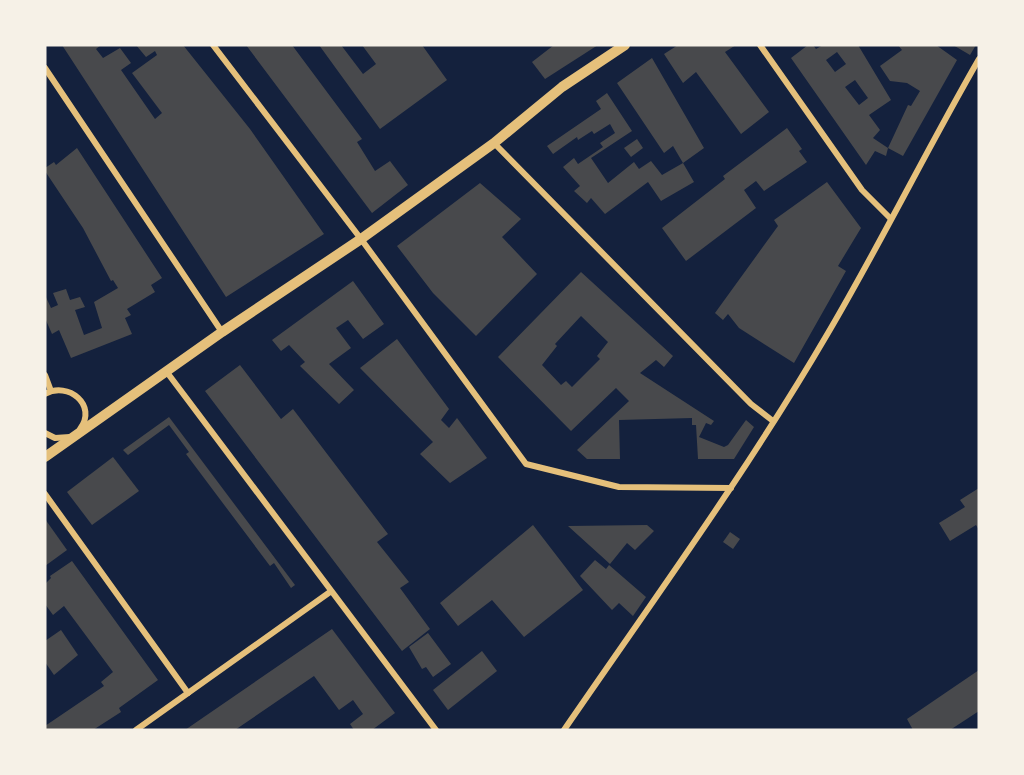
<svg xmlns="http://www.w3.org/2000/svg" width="1024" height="775" font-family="'Roboto Condensed',sans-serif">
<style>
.building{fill:#48494c;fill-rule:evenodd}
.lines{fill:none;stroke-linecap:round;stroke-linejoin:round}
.minor{stroke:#e5c07b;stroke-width:6}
.tertiary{stroke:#e5c07b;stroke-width:10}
</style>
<rect width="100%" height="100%" fill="#14213d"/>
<!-- building -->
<g class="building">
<path d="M62 45H101L96 49 103 58 120 48 131 63 121 70 155 119 162 113 132 73 157 55 155 51 146 57 136 45H183L250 129 324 234 226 297Z"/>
<path d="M246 45H292L362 139 357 142 375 171 390 161 408 185 372 213Z"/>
<path d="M319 45H341L363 74 376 64 362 45H422L447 80 380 129Z"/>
<path d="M554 45H598L545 79 532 62Z"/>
<path d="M678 45H736L725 52 769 112 741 134 696 72 683 83 664 54Z"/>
<path d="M808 45H813L816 49 823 45H858L891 100 869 115 880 130 873 138 888 148 886 156 875 151 866 165 791 58ZM837 52 846 64 835 72 826 60ZM855 80 868 98 859 105 845 87Z"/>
<path d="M898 45H936L957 60 903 156 888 148 908 105 911 106 920 91 907 83 890 81 880 66 902 50Z"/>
<path d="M953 45H976L970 55Z"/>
<path d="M652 58 704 148 683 163 694 182 661 201 648 182 605 214 591 198 587 203 574 191 580 186 563 167 574 158 578 164 603 147 600 143 615 133 610 124 594 134 592 131 578 140 577 137 553 154 547 146 601 109 596 101 607 93 632 131 591 158 608 183 634 162 639 169 651 161 662 175 683 163 673 146 664 153 617 83Z"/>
<path d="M787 128 802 149 799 151 807 162 764 191 756 181 744 190 756 208 686 261 662 228 725 179 723 176Z"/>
<path d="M637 139 643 148 631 157 624 148Z"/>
<path d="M77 148 162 278 151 285 155 292 127 309 131 315 125 318 132 334 71 358 59 330 52 334 45 318V295L51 308 58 305 53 293 66 289 70 300 80 297 85 307 75 310 84 335 102 328 94 302 118 288 113 280 111 281 83 228 45 171V168L54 162 56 165Z"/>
<path d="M827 182 861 228 838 266 846 271 794 363 739 328 728 314 723 320 715 313 778 226 774 220Z"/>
<path d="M480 183 521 219 502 237 537 274 476 336 433 293 397 246Z"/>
<path d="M581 272 673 356 664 367 656 360 640 373 714 421 711 425 706 423 699 437 724 447 728 445 746 420 754 427 734 459H698L696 425H692V418L619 420 620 459H587L577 450 629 401 616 388 571 431 498 357ZM581 316 608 342 597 356 600 359 572 387 566 381 561 385 542 365 557 346 555 344Z"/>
<path d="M353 281 384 324 363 339 348 320 336 328 351 348 329 364 354 390 339 404 300 366 305 362 289 345 281 351 272 340Z"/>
<path d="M397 339 449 409 441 420 449 428 457 418 487 458 450 483 420 454 433 442 360 368Z"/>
<path d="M240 365 281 419 293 409 388 534 377 542 409 582 400 588 430 629 402 651 205 391Z"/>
<path d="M169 417 295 585 291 588 274 563 270 566 186 454 189 452 169 425 128 455 123 450Z"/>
<path d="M113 457 139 491 92 525 67 492Z"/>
<path d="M979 488V530L976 525 950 541 939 523 965 507 960 500Z"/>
<path d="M45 519 67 550 45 566Z"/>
<path d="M533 525 583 590 524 637 492 600 458 626 440 603Z"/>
<path d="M647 525 654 531 635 550 627 543 610 564 568 526Z"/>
<path d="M730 532 740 539 733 549 723 542Z"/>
<path d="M595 560 606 569 609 565 646 597 633 616 619 603 612 610 580 576Z"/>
<path d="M72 561 158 680 119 708 121 712 93 730H45V726L104 686 101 682 113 672 64 606 53 615 45 604V584L51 578 50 576Z"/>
<path d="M332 629 395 713 372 730H354L350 724 363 714 353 700 339 710 314 676 235 730H185Z"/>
<path d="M61 630 78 655 54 675 45 662V641Z"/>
<path d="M428 633 451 664 433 677 426 667 422 669 409 647Z"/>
<path d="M482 651 497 671 448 710 433 690Z"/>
<path d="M979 670V711L950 730H913L907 719Z"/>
</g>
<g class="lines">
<!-- minor -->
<g class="minor">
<path d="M213 45 361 239 526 464 619 487 731 488"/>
<path d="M760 45 862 190 890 218"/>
<path d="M45 68 222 332"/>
<path d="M494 143 751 404 773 421"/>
<path d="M166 371 436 730"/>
<path d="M45 375 51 391"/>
<path d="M45 394C68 381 98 405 80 429"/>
<path d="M45 433 55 438 70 437"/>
<path d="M45 494 188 693"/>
<path d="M136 730 330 592"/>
<path d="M564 730C654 599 748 470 828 333 881 243 927 149 979 59"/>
</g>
<!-- tertiary -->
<path class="tertiary" d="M45 457 222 332 361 239 494 143 562 87 625 45"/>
</g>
<!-- border -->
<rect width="1024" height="775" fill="none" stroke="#f6f1e7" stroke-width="93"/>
</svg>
